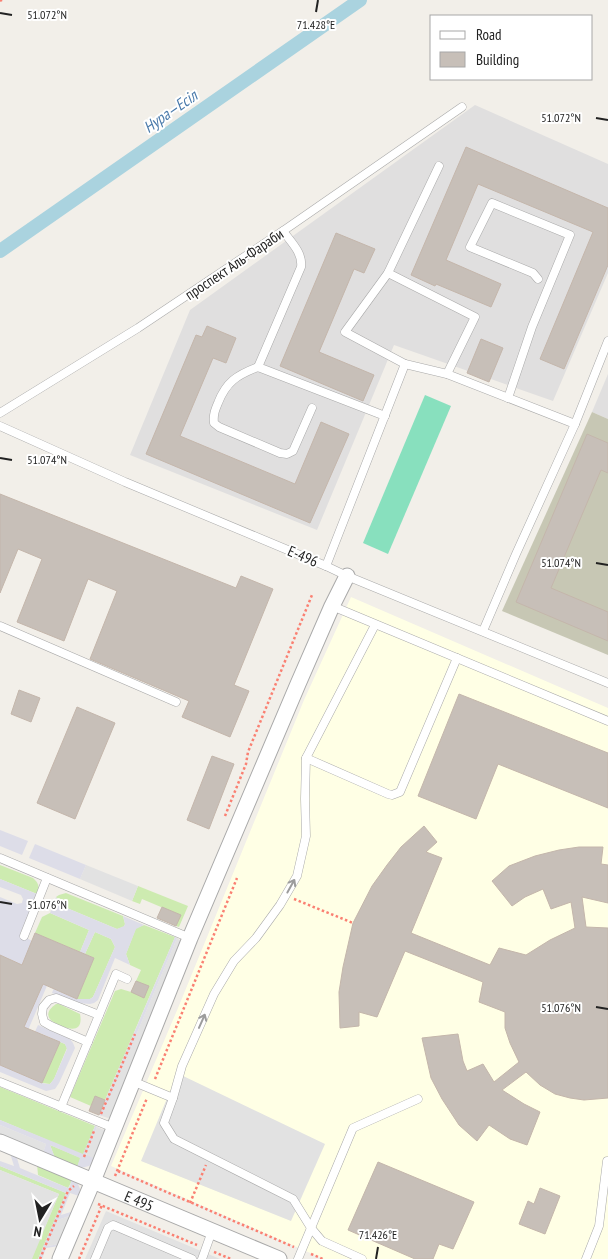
<svg xmlns="http://www.w3.org/2000/svg" width="608" height="1259" font-family="'PT Sans Narrow',sans-serif">
<style>
.residential{fill:#e0dfdf}
.education{fill:#ffffe5}
.construction{fill:#c7c7b4}
.grass{fill:#cdebb0}
.pitch{fill:#88e0be}
.parking{fill:#e2e2e2}
.plaza{fill:#dddde8}
.lines{fill:none;stroke-linecap:round;stroke-linejoin:round}
.canal{stroke:#aad3df;stroke-width:14}
.building{fill:#c7bfb8;stroke:#c4b6ab}
.service-casing{stroke:#a9a9a9;stroke-width:9}
.minor-casing{stroke:#a9a9a9;stroke-width:17}
.path{stroke:#fa8072;stroke-width:2.5;stroke-dasharray:2.5 2.5;stroke-linecap:butt}
.service{stroke:#fff;stroke-width:8}
.minor{stroke:#fff;stroke-width:15}
.oneway{stroke:#9c9c9c}
.ticks{fill:none;stroke:#222;stroke-width:2}
.labels{text-anchor:middle;dominant-baseline:central;stroke-width:4;stroke-linejoin:round;paint-order:stroke}
.street-label{font-size:15px;fill:#222;stroke:#fff}
.water-label{font-size:16px;font-style:italic;fill:#4a7aab;stroke:#fff}
.ticks-label{font-size:12px;text-anchor:middle;fill:#222;stroke:#fff;stroke-width:4;stroke-linejoin:round;paint-order:stroke}
</style>
<rect width="100%" height="100%" fill="#f2efe9"/>
<!-- residential -->
<g class="residential">
<path d="M475 105 608 164V273L553 401 394 345 317 530 130 455 190 310Z"/>
<path d="M608 374V419L592 412Z"/>
</g>
<!-- education -->
<path class="education" d="M351 597 608 708V1259H324L111 1166 178 1008 304 700Z"/>
<!-- construction -->
<path class="construction" d="M592 412 608 419V655L502 611Z"/>
<!-- grass -->
<g class="grass">
<path d="M0 865 33 878C39 883 40 888 37 894L0 879Z"/>
<path d="M138 886 188 906 179 927 176 926 180 915 142 899 140 904 132 901Z"/>
<path d="M66 893 123 916 125 924 124 927 117 929 62 906 56 897 59 895Z"/>
<path d="M50 913 89 930 80 952 35 933 42 917Z"/>
<path d="M144 925 175 937 105 1100 95 1097 91 1106 70 1097 115 991 121 989 131 992 141 970 130 965 126 954 136 928Z"/>
<path d="M95 932 111 939 115 947 93 997 90 999H77L94 958 85 954Z"/>
<path d="M56 1004H59L80 1014C83 1030 74 1031 61 1026 49 1021 42 1014 56 1004Z"/>
<path d="M60 1042 65 1044 67 1048 54 1079 50 1084 42 1083Z"/>
<path d="M0 1087 95 1126 83 1155 0 1120Z"/>
<path d="M50 1145 81 1158 77 1167 55 1158Z"/>
<path d="M37 1164 73 1179 68 1188 38 1175Z"/>
<path d="M0 1166 66 1193 38 1259H32V1257L59 1194 0 1170Z"/>
</g>
<!-- pitch -->
<path class="pitch" d="M425 395 451 406 388 554 363 543Z"/>
<!-- parking -->
<g class="parking">
<path d="M86 865 138 886 132 901 80 879Z"/>
<path d="M177 938 182 942 111 1117 108 1118 102 1116Z"/>
<path d="M179 1074 325 1144 291 1221 141 1161 168 1096Z"/>
<path d="M0 1125 46 1144 43 1153 0 1136Z"/>
<path d="M97 1127 107 1131 96 1159 86 1156Z"/>
<path d="M0 1170 59 1194 32 1259H0Z"/>
<path d="M106 1211 220 1259H85Z"/>
<path d="M72 1215 60 1244 47 1246 58 1220Z"/>
</g>
<!-- plaza -->
<g class="plaza">
<path d="M0 830 28 841 22 855 0 846Z"/>
<path d="M35 844 86 865 80 879 29 858Z"/>
<path d="M0 879 37 894 20 934 32 941 22 965 0 955V897L17 904 22 903 23 899 21 895 0 887Z"/>
<path d="M56 897 62 906 117 929 124 926 125 924 123 916 144 925 136 929 126 954 130 965 115 958 98 1000 94 1003 90 1004 77 1003 52 993 56 983 49 981 23 1042 29 1045 38 1025 70 1039 73 1043 75 1048 59 1083 55 1089 46 1091 0 1072V1065L42 1083 47 1084H50L54 1079 67 1049 65 1044 40 1033 32 1052 16 1045 47 975 61 981 57 990 77 999H90L93 997 115 947 111 939 95 932 85 954 80 952 89 930 50 913Z"/>
<path d="M175 937 177 938 102 1116 99 1115Z"/>
<path d="M0 1120 83 1154 95 1126H96L97 1127 86 1155 96 1159 93 1163 89 1166 81 1168 77 1167 80 1158 50 1145 55 1158 43 1153 46 1144 0 1125Z"/>
<path d="M10 1153 16 1155 20 1168 68 1188 70 1186 71 1181 73 1179 78 1184 80 1189 79 1196 70 1193 61 1215 74 1211 72 1215 58 1220 47 1246 60 1244 59 1246 46 1248 42 1259H38L66 1193 0 1166V1161L14 1166Z"/>
</g>
<g class="lines">
<!-- canal -->
<path class="canal" d="M0 251 360 0"/>
</g>
<!-- building -->
<g class="building">
<path d="M466 147 608 208V265L564 369 540 359 593 232 478 184 446 260 501 284 491 307 436 284 435 286 411 275Z"/>
<path d="M336 233 375 249 364 273 354 269 319 352 374 375 363 401 280 366Z"/>
<path d="M207 326 236 338 226 363 213 358 180 436 295 484 321 422 349 434 310 523 146 454 196 335 202 337Z"/>
<path d="M481 339 503 348 489 382 467 373Z"/>
<path d="M587 434 608 443V473L601 470 551 588 608 612V641L516 602Z"/>
<path d="M0 494 236 588 241 576 273 589 234 685 249 691 230 737 182 717 189 701 90 659 117 591 88 579 64 641 17 622 42 559 18 549 0 593Z"/>
<path d="M19 690 40 698 31 722 11 714Z"/>
<path d="M459 694 608 753V808L498 764 476 819 418 796Z"/>
<path d="M77 707 115 723 75 819 37 803Z"/>
<path d="M212 756 234 764 209 829 187 820Z"/>
<path d="M424 826 437 842 426 852 442 858 411 933 490 965 499 948 526 955 550 940 575 928 571 902 551 909 543 889 525 897 512 906 492 881 509 866 535 856 559 850 579 847H603L601 864 608 865V903L582 897 586 927 608 928V1098L584 1100 570 1098 555 1094 540 1085 526 1072 502 1090 524 1104 540 1112 527 1145 510 1139 489 1125 477 1141 459 1125 442 1099 431 1078 422 1038 458 1034 463 1061 467 1071 483 1064 494 1082 519 1062 510 1043 505 1028V1012L479 1002 483 982 405 951 377 1017 359 1012V1026L340 1028 339 992 343 967 353 923 372 886 387 865 401 847Z"/>
<path d="M162 907 181 915 176 926 157 918Z"/>
<path d="M35 933 94 958 77 999 43 984 24 1027 60 1042 42 1083 0 1065V955L22 965Z"/>
<path d="M136 981 149 986 144 998 131 992Z"/>
<path d="M95 1096 105 1100 99 1115 89 1111Z"/>
<path d="M378 1162 474 1202 453 1249 439 1244 433 1259H415L348 1230Z"/>
<path d="M540 1188 560 1196 545 1234 519 1224 528 1201 534 1204Z"/>
</g>
<g class="lines">
<defs>
<g id="service">
<path d="M388 273 475 317 447 374"/>
<path d="M405 364 447 374 575 424"/>
<path d="M258 367 301 267C303 253 291 242 283 231"/>
<path d="M508 398 532 327 570 235 492 203 470 247 533 273 538 279"/>
<path d="M312 408 293 451 287 454 280 453 219 427 214 423C213 415 215 410 218 403 226 382 237 375 258 367L385 416"/>
<path d="M0 413 138 328 283 231 462 107"/>
<path d="M0 426 125 482 326 566 347 576 608 683"/>
<path d="M326 566 405 364 345 332 388 273 439 166"/>
<path d="M332 606 608 721"/>
<path d="M0 626 176 702"/>
<path d="M483 631 516 554 575 424 608 341"/>
<path d="M306 758 388 794 392 795 400 792 457 658"/>
<path d="M0 858 190 938"/>
<path d="M24 936 47 878"/>
<path d="M88 1042 51 1026 44 1022 42 1014 43 1007 49 1000 56 998 99 1015"/>
<path d="M132 1081 173 1098"/>
<path d="M0 1082 114 1128"/>
<path d="M61 1107 116 974 127 979"/>
<path d="M95 1259 108 1228 113 1225 192 1259"/>
<path d="M202 1259 212 1231"/>
<path d="M298 1259 353 1128 418 1099"/>
<path d="M362 1259 322 1241 311 1228 293 1199 174 1139 164 1123 173 1098 182 1066 214 994 234 961 256 938 280 905 297 876 306 836 305 799 306 758 375 625"/>
<path d="M586 1259 599 1226 607 1161H608"/>
</g>
<g id="minor">
<path id="s1" d="M0 1142 279 1259"/>
<path d="M60 1259 93 1181 190 938 298 684 332 606 347 576"/>
</g>
</defs>
<!-- service casing -->
<use href="#service" class="service-casing"/>
<!-- minor casing -->
<use href="#minor" class="minor-casing"/>
<!-- path -->
<g class="path">
<path d="M0 1 2 0"/>
<path d="M225 816 246 764 248 752 312 595"/>
<path d="M294 899 353 923"/>
<path d="M155 1079 237 878"/>
<path d="M101 1114 135 1034"/>
<path d="M84 1157 94 1131"/>
<path d="M118 1171 294 1247"/>
<path d="M115 1176 147 1098"/>
<path d="M190 1203 206 1165"/>
<path d="M98 1204 197 1245"/>
<path d="M214 1252 231 1259"/>
<path d="M311 1254 323 1259"/>
<path d="M40 1259 68 1191 74 1186"/>
<path d="M79 1259 102 1205"/>
</g>
<!-- service -->
<use href="#service" class="service"/>
<!-- minor -->
<use href="#minor" class="minor"/>
</g>
<!-- one-way arrows -->
<defs><path id="oneway-shaft" d="M-6 0H5M1.5-3L5.5 0L1.5 3" fill="none" stroke-width="1.6" stroke-linecap="round" stroke-linejoin="round" transform="scale(1.25)"/></defs>
<g class="oneway">
<use href="#oneway-shaft" transform="translate(291 886) rotate(-61)"/>
<use href="#oneway-shaft" transform="translate(202 1021) rotate(-66)"/>
</g>
<!-- ticks -->
<path class="ticks" d="M316 12 318 0M0 13 12 15M596 118 608 120M0 458 12 460M596 563 608 565M0 902 12 904M596 1007 608 1009M376 1259 378 1247"/>
<g class="labels">
<!-- street labels -->
<g class="street-label">
<text transform="translate(234 264) rotate(-34)">проспект Аль-Фараби</text>
<text transform="translate(303 556) rotate(23)">E-496</text>
<text stroke="none"><textPath href="#s1" startOffset="151">E 495</textPath></text>
</g>
<!-- water labels -->
<g class="water-label">
<text transform="translate(170 111) rotate(-35)">Нура—Есіл</text>
</g>
</g>
<g class="ticks-label">
<text x="47" y="19">51.072°N</text>
<text x="316" y="29">71.428°E</text>
<text x="561" y="122">51.072°N</text>
<text x="47" y="464">51.074°N</text>
<text x="561" y="567">51.074°N</text>
<text x="47" y="909">51.076°N</text>
<text x="561" y="1012">51.076°N</text>
<text x="378" y="1239">71.426°E</text>
</g>
<!-- legend -->
<rect x="430" y="15" width="162" height="65" fill="#ffffff" stroke="#a7a7a7"/>
<rect x="440" y="31" width="25" height="8" fill="#ffffff" stroke="#a7a7a7"/>
<text x="476" y="40" font-size="15" fill="#222222">Road</text>
<rect x="440" y="52" width="25" height="15" fill="#c7bfb8" stroke="#a7a7a7"/>
<text x="476" y="65" font-size="15" fill="#222222">Building</text>
<!-- north arrow -->
<g transform="translate(40 1219) rotate(190)" stroke="#ffffff" stroke-width="4" paint-order="stroke">
<path d="M0-4L9 19L0 12L-9 19Z" fill="#222222"/>
<text y="-8" font-size="14" font-weight="bold" text-anchor="middle" fill="#222222">N</text>
</g>
</svg>
